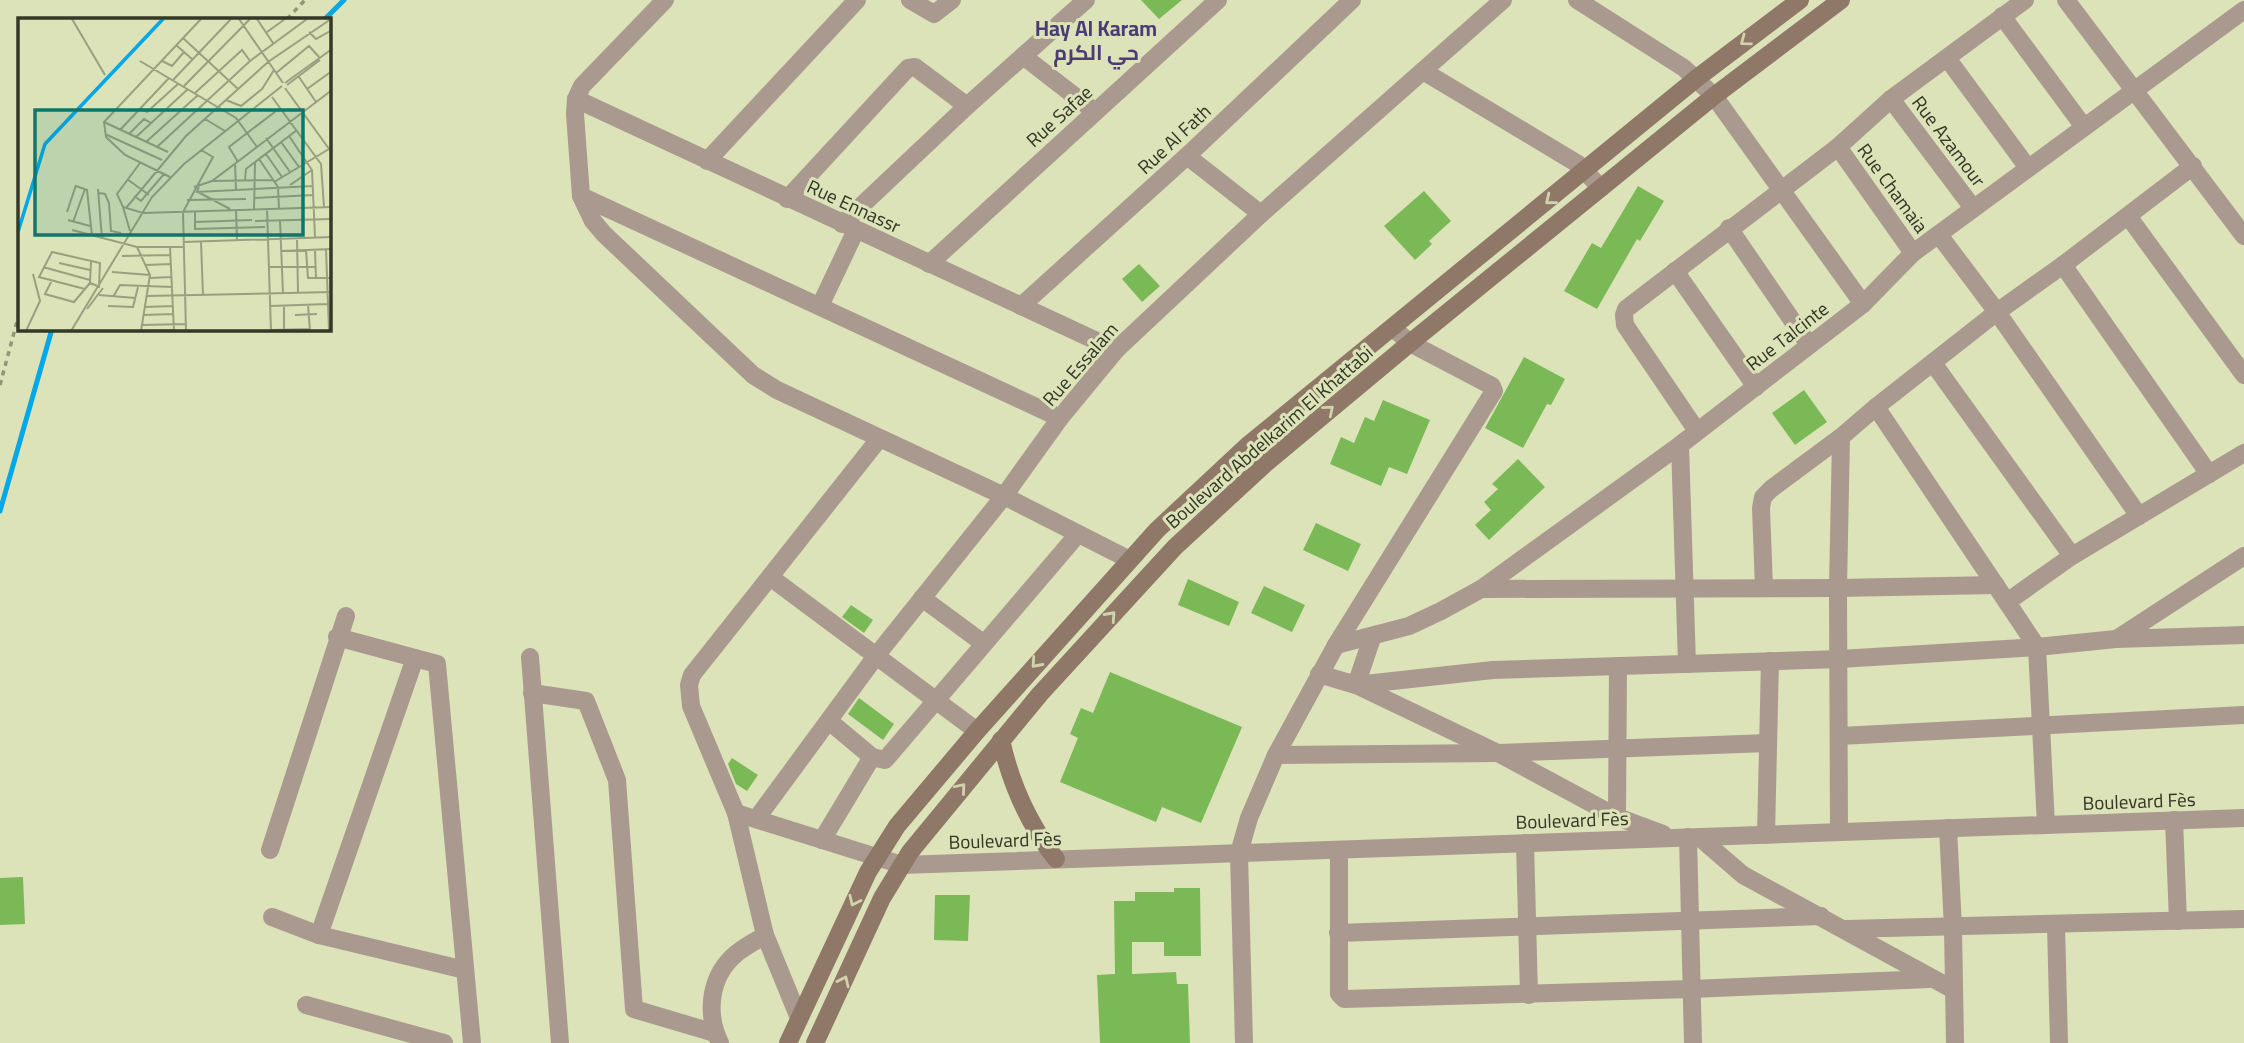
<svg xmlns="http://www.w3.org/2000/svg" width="2244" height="1043" font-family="Georgia,Cairo,serif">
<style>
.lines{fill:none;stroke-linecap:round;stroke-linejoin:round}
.stream{stroke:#04a7e7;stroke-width:5}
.building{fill:#7bb957}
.path{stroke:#919677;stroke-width:3.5;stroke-dasharray:5 5;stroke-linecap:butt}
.street{stroke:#aa998f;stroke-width:18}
.secondary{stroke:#907868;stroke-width:18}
.oneway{stroke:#d1d3ad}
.labels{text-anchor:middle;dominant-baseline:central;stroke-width:6;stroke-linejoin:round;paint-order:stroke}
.street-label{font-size:19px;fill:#353827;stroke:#dce3b9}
.neighbourhood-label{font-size:21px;font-weight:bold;fill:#4d3b78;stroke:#dce3b9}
.inset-river{fill:none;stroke:#04a7e7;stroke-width:3.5}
.inset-road{fill:none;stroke:#999f7f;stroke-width:2}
.view{fill:#0f766e;fill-opacity:0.15;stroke:#0f766e;stroke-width:3.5}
.inset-edge{fill:none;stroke:#353827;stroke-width:3.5}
</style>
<rect width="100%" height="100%" fill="#dce3b9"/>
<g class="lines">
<!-- stream -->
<g class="stream">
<path d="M325 19 344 0"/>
<path d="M0 511 52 329"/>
</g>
</g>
<!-- building -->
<g class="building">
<path d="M1141 0H1182L1159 19Z"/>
<path d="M1638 186 1664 201 1640 241 1637 239 1597 309 1564 291 1592 243 1601 248Z"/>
<path d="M1424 191 1451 221 1429 241 1432 244 1415 260 1384 226Z"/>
<path d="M1139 264 1160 286 1142 302 1122 279Z"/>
<path d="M1524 357 1565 379 1551 405 1547 404 1523 448 1485 428Z"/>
<path d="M1804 390 1827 422 1795 445 1772 413Z"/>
<path d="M1383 400 1430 420 1407 474 1389 467 1381 486 1330 464 1341 437 1354 443 1365 417 1374 421Z"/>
<path d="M1518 459 1545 487 1489 540 1475 525 1491 510 1484 502 1498 489 1492 484Z"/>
<path d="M1316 523 1361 544 1348 571 1303 550Z"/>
<path d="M1188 579 1239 602 1229 626 1178 605Z"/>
<path d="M1264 586 1305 605 1292 632 1251 613Z"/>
<path d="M851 605 873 620 864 633 842 617Z"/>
<path d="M1110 672 1242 727 1201 823 1162 807 1156 822 1060 782 1078 738 1070 734 1081 708 1093 713Z"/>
<path d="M859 698 894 724 883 740 848 714Z"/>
<path d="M732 758 758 775 747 791 736 784 728 764Z"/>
<path d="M23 877 25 924 0 925V878Z"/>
<path d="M1174 888H1200L1201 956H1164V942H1132V974L1176 972 1177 984H1188L1190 1043H1100L1097 975 1115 974 1114 901H1135V892H1174Z"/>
<path d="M935 895H970L968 941 934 940Z"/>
</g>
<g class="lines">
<!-- path -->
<g class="path">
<path d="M287 19 305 0"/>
<path d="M0 385 19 314"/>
</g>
<!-- street -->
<g class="street">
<path d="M665 0 582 86 576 99 575 114 581 196 593 221 604 234 753 375 777 390 1004 496 1128 559"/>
<path d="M910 0 934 14 952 0"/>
<path d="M1577 0 1684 68 1714 96 1863 304"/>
<path d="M2066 0 2244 236"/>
<path d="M2002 16 2084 127"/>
<path d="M1023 56 1094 111"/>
<path d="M1947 58 2028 168"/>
<path d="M1423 71 1578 164 1601 188"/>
<path d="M576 99 1116 350"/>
<path d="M1891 99 1973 208"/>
<path d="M1838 147 1913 253"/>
<path d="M1187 156 1261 214"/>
<path d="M707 161 857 0"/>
<path d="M581 196 1060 418"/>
<path d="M787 199 908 68 915 67 967 106"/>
<path d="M2128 216 2244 375"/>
<path d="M842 224 967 106 1086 0"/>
<path d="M1729 228 1809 345"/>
<path d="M1939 235 1997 312 2139 516"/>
<path d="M929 264 1218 0"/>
<path d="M2063 265 2209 474"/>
<path d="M1675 271 1756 387"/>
<path d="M820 306 856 230"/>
<path d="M1021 306 1187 156 1352 0"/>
<path d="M1933 363 2072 556"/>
<path d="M1876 407 2037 647 2046 825"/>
<path d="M1697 431 1625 325 1624 315 1626 309 1838 147 1891 99 2025 0"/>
<path d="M879 439 692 675 689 685 691 706 736 813 902 865 2244 818"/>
<path d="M1680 445 1687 664"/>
<path d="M770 577 977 731"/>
<path d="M1764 588 1761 508 1763 497 1771 489 1841 437 1876 407 1997 312 2063 265 2193 166"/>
<path d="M1481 589 1838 588 1996 585"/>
<path d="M922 598 983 643"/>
<path d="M2007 602 2072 556 2244 453"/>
<path d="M337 637 437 664 472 1043"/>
<path d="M1372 638 1356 685 1493 670 1840 659 2037 647 2116 639 2244 635"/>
<path d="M2118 638 2244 556"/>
<path d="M1336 645 1409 626 1441 611 1481 589 1680 445 1863 304 1913 253 2244 10"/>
<path d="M530 657 560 1043"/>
<path d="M1319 674 1356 685 1498 753 1617 817 1663 834"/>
<path d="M532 693 586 701 617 780 634 1009 715 1033"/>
<path d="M829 721 872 757 885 760 1078 534"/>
<path d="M1840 736 2244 715"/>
<path d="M1276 755 1498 753 1768 743"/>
<path d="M736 813 765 935 799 1018"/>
<path d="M1617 817 1618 666"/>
<path d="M757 818 876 656 1004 496 1060 418 1116 350 1261 214 1503 0"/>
<path d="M2174 820 2178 921"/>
<path d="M1948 828 1953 928 1955 1043"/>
<path d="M1839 832 1838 588 1841 437"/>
<path d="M1766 835 1770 661"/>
<path d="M1688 837 1693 1043"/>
<path d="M1699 837 1743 875 1954 990"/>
<path d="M822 840 872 757"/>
<path d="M1525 843 1529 995"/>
<path d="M270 850 346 616"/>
<path d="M1339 850V994L1344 999 1692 989 1929 979"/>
<path d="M272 917 319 935 465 970"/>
<path d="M2056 925 2059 1043"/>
<path d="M1846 929 2244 919"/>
<path d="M1338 933 1821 916"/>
<path d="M319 935 415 658"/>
<path d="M306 1005 444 1043"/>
<path d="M720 1043C705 1012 710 975 737 953 746 946 756 941 765 935"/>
<path d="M1244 1043 1239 853 1249 818 1276 755 1336 645 1494 391 1492 386 1410 343 1393 328"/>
</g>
<!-- secondary -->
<g class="secondary">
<path d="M1001 740C1011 785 1028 823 1056 859"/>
<path d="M788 1043 868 872 897 826 977 731 1157 530 1247 446 1697 78 1800 0"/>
<path d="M815 1043 882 898 910 852 1040 694 1175 547 1266 463 1410 343 1714 96 1841 0"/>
</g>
</g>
<!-- one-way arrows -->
<defs><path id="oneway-chevron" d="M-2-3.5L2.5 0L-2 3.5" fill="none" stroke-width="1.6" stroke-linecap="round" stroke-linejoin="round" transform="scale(1.75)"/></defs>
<g class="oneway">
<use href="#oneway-chevron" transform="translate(1745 41) rotate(143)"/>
<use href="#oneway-chevron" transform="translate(1550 200) rotate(141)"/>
<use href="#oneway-chevron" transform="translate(1329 410) rotate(-40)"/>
<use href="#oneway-chevron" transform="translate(1111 616) rotate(-48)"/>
<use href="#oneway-chevron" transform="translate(1036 663) rotate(132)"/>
<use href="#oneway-chevron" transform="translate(961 788) rotate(-50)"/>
<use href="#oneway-chevron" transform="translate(854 901) rotate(115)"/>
<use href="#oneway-chevron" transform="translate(844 981) rotate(-65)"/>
</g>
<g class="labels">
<!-- street labels -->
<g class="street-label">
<text transform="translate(1059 116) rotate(-42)">Rue Safae</text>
<text transform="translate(1174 139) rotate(-43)">Rue Al Fath</text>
<text transform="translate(1949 141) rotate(53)">Rue Azamour</text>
<text transform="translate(1893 188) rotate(54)">Rue Chamaia</text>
<text transform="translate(854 206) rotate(25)">Rue Ennassr</text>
<text transform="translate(1787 336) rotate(-38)">Rue Talcinte</text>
<text transform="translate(1080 364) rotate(-49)">Rue Essalam</text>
<text transform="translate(1269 437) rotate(-41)">Boulevard Abdelkarim El Khattabi</text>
<text transform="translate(2139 801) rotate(-2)">Boulevard Fès</text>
<text transform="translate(1572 820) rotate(-2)">Boulevard Fès</text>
<text transform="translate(1005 840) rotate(-2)">Boulevard Fès</text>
</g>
<!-- neighbourhood labels -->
<g class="neighbourhood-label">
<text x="1096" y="28">Hay Al Karam<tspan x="1096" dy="24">حي الكرم</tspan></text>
</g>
</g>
<!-- overview -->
<g transform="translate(18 18)">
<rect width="313" height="313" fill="#dce3b9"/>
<path class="inset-river" d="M0 214 27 126 145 1"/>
<path class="inset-road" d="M54 1 87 57M221 1 265 65M239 1 255 25M249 14 267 1M291 14 298 21 314 12M165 20 220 71M158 27 174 41M122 43 218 100 239 129M144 43 154 48 166 34M258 55 291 28 301 39M281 59 298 84M155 62 213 1M267 65 314 31M269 67 302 42M166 68 232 1M267 70 314 135M289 71 314 53M177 75 224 32 232 43M254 79 303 146 306 189M208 82 223 88 244 71 256 52M122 90 129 94 160 66M187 101 207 113M86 104 150 134M102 112 151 60M87 116 144 142M111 116 126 101 133 105M271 118 294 152 297 219M118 119 170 71M248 120 272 154M128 124 180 77M263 124 281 149M139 129 232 43 289 1M248 136 264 159M241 141 260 169 261 191M220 144 211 129 262 90M122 145 99 176 105 189 125 195 314 189M217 146 218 172M152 159 107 137 88 119 86 104 183 1M109 161 131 177M227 162 228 151 279 112M194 163 255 162M256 164 311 131M272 167 294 152M58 168 69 172 74 218M176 169 194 163 314 72M181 169 179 174 295 168M80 171 84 221M180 174 212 191M81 175 87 176 91 185 93 213 103 215M116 178 123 183 146 156M236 180 295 177M169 182 228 181M105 189 112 213M108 190 168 118 250 44 313 1M249 191 253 313M218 192 219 222M236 192 237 145M49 194 58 167M177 194V211L247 209M50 202 72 208M237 203 314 201M262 203 265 275M55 204 67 171M177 204 234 202M54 212 119 229H166M279 220 280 275M166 224 314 219M183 224 185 277M119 229 132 257 123 313M152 229 156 313M308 231 311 313M288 232 290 260H314M297 232 298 261M263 233 314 231M104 238 153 237M73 243 72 265 82 269M41 245 72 252M127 247 153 246M25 249 72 262M252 249H298M94 254 132 257M132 260 153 259M34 262 27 276 56 284 72 265M67 271 21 259 34 234 82 245 81 268M81 277 117 280M129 278 314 274M95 279 102 267 154 269M290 286 292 313M266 287V312M90 288 115 289 120 269M253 288 310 286M126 289 155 288M69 291 85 270M125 297 155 296M277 297 299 296M124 307 168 306M253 312 292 311M8 313 22 283 15 256M53 313 134 179 166 146 264 68M128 313 156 312M168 313 165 194 195 139 183 132"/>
<path class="view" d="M17 92H285V217H17Z"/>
<rect width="313" height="313" class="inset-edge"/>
</g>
</svg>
